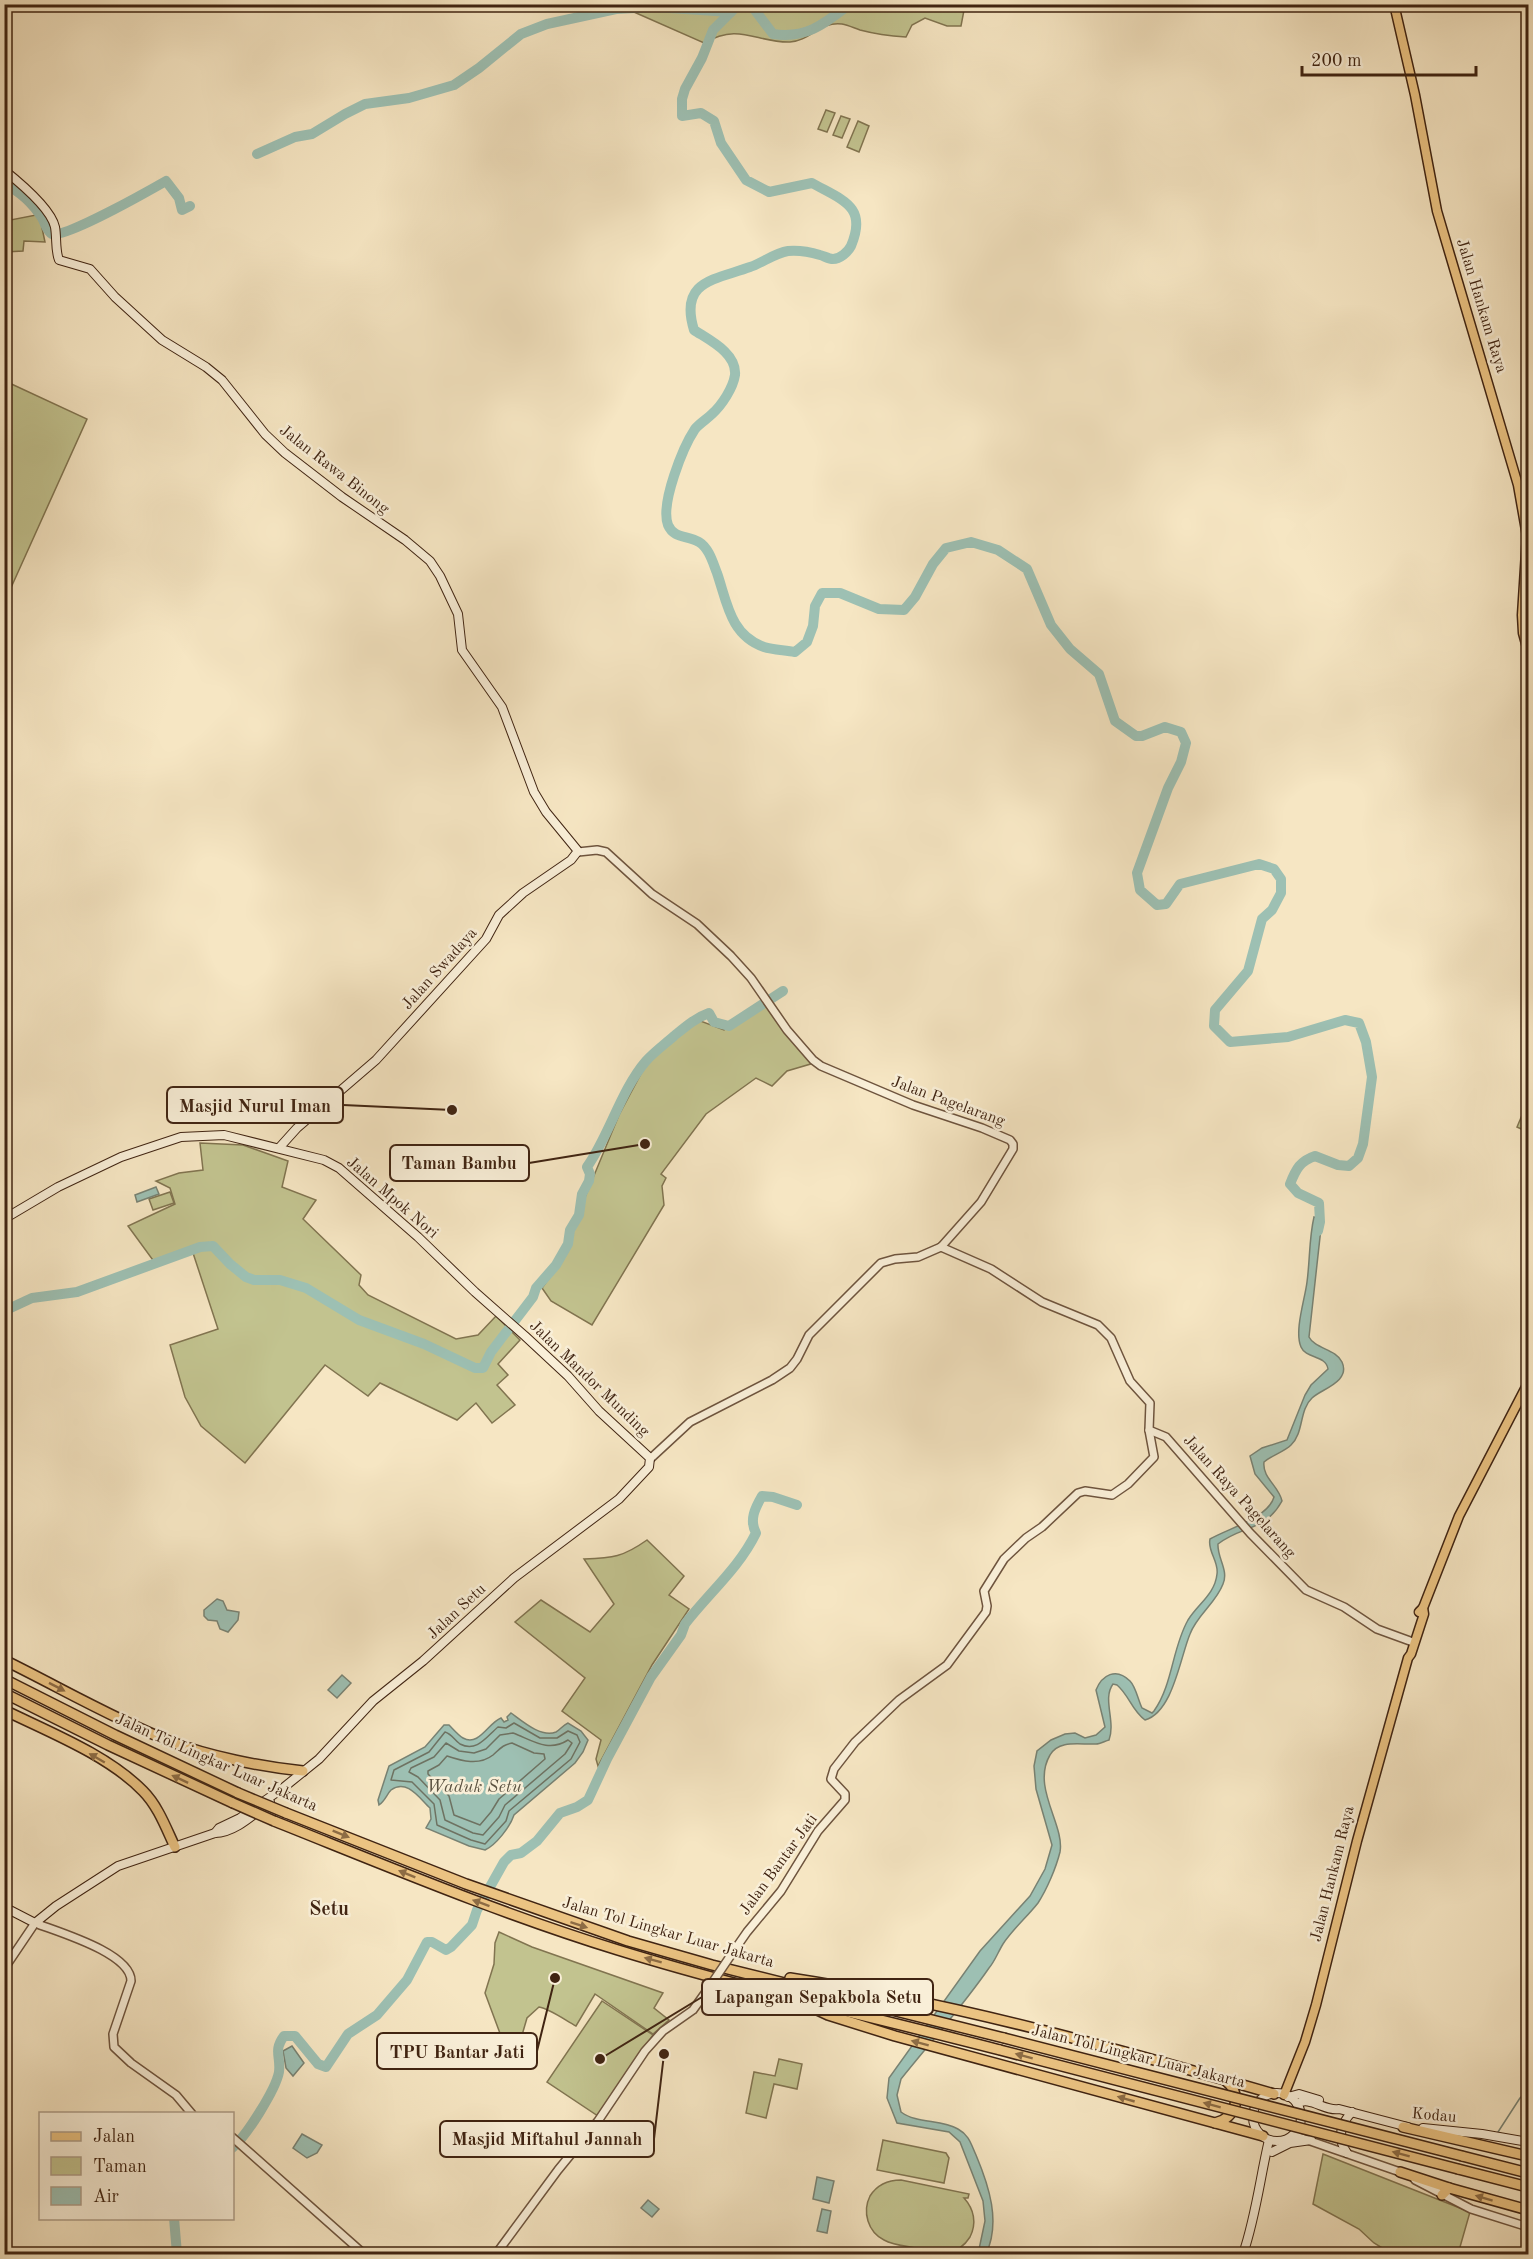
<svg xmlns="http://www.w3.org/2000/svg" width="1533" height="2259" font-family="'Old Standard TT',serif">
<style>
.green{fill:#c2c38f;stroke:#817450;stroke-width:1.5}
.water{fill:#9dc0b3;stroke:#788273;stroke-width:1.5}
.lines{fill:none;stroke-linecap:round;stroke-linejoin:round}
.shore{stroke:#6e7262;stroke-width:1.5}
.stream{stroke:#788273;stroke-width:1.5}
.river{stroke:#9dc0b3;stroke-width:10}
.tertiary-casing{stroke:#6e543e;stroke-width:10}
.secondary-casing{stroke:#402412;stroke-width:10}
.primary-casing{stroke:#402412;stroke-width:11}
.motorway-casing{stroke:#402412;stroke-width:12}
.tertiary{stroke:#f9efd8;stroke-width:7}
.secondary{stroke:#f9efd8;stroke-width:8}
.primary{stroke:#ebc382;stroke-width:8}
.motorway{stroke:#ebc382;stroke-width:9}
.tertiary-bridge-casing{stroke:#6e543e;stroke-width:10;stroke-linecap:butt}
.motorway-bridge-casing{stroke:#402412;stroke-width:12;stroke-linecap:butt}
.tertiary-bridge{stroke:#f9efd8;stroke-width:7}
.motorway-bridge{stroke:#ebc382;stroke-width:9}
.oneway{fill:#8d6c44}
.labels{text-anchor:middle;dominant-baseline:central;stroke-width:5;stroke-linejoin:round;paint-order:stroke}
.street-label{font-size:16px;fill:#402412;stroke:#f9efd8}
.water-label{font-size:18px;font-style:italic;fill:#5c5342;stroke:#f9efd8}
.quarter-label{font-size:20px;font-weight:bold;fill:#402412;stroke:#f9efd8}
.leader{fill:none;stroke:#402412;stroke-width:2}
.callout-dot{fill:#402412;stroke:#f9efd8;stroke-width:2}
.callout{fill:#f9efd8;stroke:#402412;stroke-width:2}
.callout-label{font-size:18px;text-anchor:middle;font-weight:bold;fill:#402412}
</style>
<rect width="100%" height="100%" fill="#f6e6c3"/>
<filter id="stains"><feTurbulence type="fractalNoise" baseFrequency=".00333" numOctaves="4"/><feColorMatrix values="0 0 0 0 .2 0 0 0 0 .09 0 0 0 0 .02 0 0 0 .5 -.17"/></filter>
<radialGradient id="worn" r=".72"><stop offset=".6" stop-color="#630" stop-opacity="0"/><stop offset="1" stop-color="#630" stop-opacity=".3"/></radialGradient>
<!-- green -->
<g class="green">
<path d="M618 5H965L961 26H947L925 18 912 25 906 37C890 36 875 34 860 30 854 28 848 25 842 24 820 21 810 41 790 42 756 43 740 22 704 43Z"/>
<path d="M826 110 835 113 827 132 818 129Z"/>
<path d="M841 116 850 119 842 138 833 135Z"/>
<path d="M858 121 869 126 859 152 847 147Z"/>
<path d="M36 215 41 223 45 242 24 241 23 251 5 252V221Z"/>
<path d="M5 381 87 419 5 601Z"/>
<path d="M765 1002 814 1063 787 1071 772 1086 756 1078 706 1114 661 1174 666 1178 662 1186 664 1205 592 1325 551 1301 542 1288 555 1270 619 1115 651 1055 698 1020 724 1030Z"/>
<path d="M1528 1101V1132L1517 1127Z"/>
<path d="M200 1143 243 1145 288 1161 282 1187 316 1200 303 1219 361 1275 359 1285 368 1295 456 1339 478 1335 496 1316 520 1340 498 1364 508 1375 497 1385 515 1405 492 1423 476 1403 457 1420 380 1383 368 1396 325 1365 245 1463 201 1426 185 1397 170 1345 218 1329 193 1253 155 1263 128 1226 175 1204 170 1188 156 1181 179 1173 203 1170Z"/>
<path d="M170 1192 174 1203 153 1210 149 1199Z"/>
<path d="M647 1540 684 1576 669 1595 689 1609 652 1665 598 1766 596 1759 601 1740 562 1711 585 1678 515 1622 541 1600 590 1632 614 1604 584 1559C613 1558 623 1557 647 1540Z"/>
<path d="M499 1932 532 1947 663 1993 654 2008 669 2020 653 2034 595 1994 576 2026C565 2020 550 2009 539 2007L527 2018 520 2042 501 2036 485 1993 494 1964 495 1943Z"/>
<path d="M602 2001 653 2035 598 2116 547 2082Z"/>
<path d="M779 2059 802 2064 797 2089 774 2084 766 2118 746 2113 754 2072 775 2076Z"/>
<path d="M883 2140 946 2153 949 2158 944 2183 877 2170Z"/>
<path d="M1323 2154 1470 2212 1458 2254H1392L1374 2243 1359 2229 1313 2204Z"/>
<path d="M901 2180 969 2194 968 2198H964C974 2209 977 2223 970 2237 965 2245 957 2251 948 2252 937 2254 926 2250 916 2248 905 2246 893 2245 884 2240 868 2232 862 2212 870 2196 877 2185 888 2180 901 2180Z"/>
</g>
<!-- water -->
<g class="water">
<path d="M156 1187 159 1194 137 1202 135 1195Z"/>
<path d="M1314 1217 1322 1219 1309 1337C1315 1349 1336 1349 1342 1362 1351 1382 1321 1389 1312 1398 1299 1410 1304 1433 1291 1445 1284 1452 1272 1455 1264 1462 1262 1478 1279 1486 1282 1501 1265 1532 1242 1525 1218 1544 1217 1558 1229 1570 1223 1584 1216 1603 1197 1615 1190 1634 1180 1658 1173 1712 1145 1720 1132 1711 1129 1695 1117 1685L1113 1684C1102 1699 1116 1721 1109 1740 1105 1741 1100 1744 1096 1744 1081 1745 1059 1739 1050 1755 1031 1787 1065 1825 1060 1852 1056 1868 1047 1889 1038 1903 1027 1917 1013 1929 1003 1944 998 1952 995 1961 989 1968 962 2007 930 2043 901 2079L897 2095 901 2112C917 2124 941 2119 958 2129 969 2135 971 2144 976 2155 989 2186 1001 2222 986 2254H978L985 2221 983 2201 960 2142 949 2132 897 2123 887 2098 889 2078 980 1951 1030 1896 1045 1869 1052 1845 1036 1789 1034 1766 1037 1751 1051 1740 1065 1734 1075 1733 1085 1738 1096 1735 1105 1727 1096 1690C1102 1675 1116 1667 1130 1681 1136 1687 1138 1700 1142 1708L1152 1713 1154 1711C1173 1684 1172 1648 1188 1620 1198 1604 1215 1594 1217 1574 1219 1561 1207 1551 1210 1539 1229 1528 1268 1518 1274 1497L1255 1474 1250 1456 1262 1448 1287 1440 1305 1395 1311 1385 1328 1369C1326 1355 1306 1359 1301 1347 1294 1331 1305 1299 1307 1282 1310 1260 1309 1238 1314 1217Z"/>
<path d="M217 1599 223 1601 227 1610 239 1612 238 1620 228 1632 220 1629 217 1621 208 1620 204 1616V1610Z"/>
<path d="M342 1675 351 1683 337 1698 328 1690Z"/>
<path d="M511 1713C522 1721 541 1738 556 1732 560 1730 563 1725 568 1723L581 1731 588 1740 583 1752 575 1763 514 1815C510 1827 496 1845 485 1850L469 1846 426 1828 431 1819 430 1808C420 1799 407 1778 391 1790 387 1794 385 1801 379 1805L378 1800 389 1766 425 1747 444 1725H449C453 1729 459 1736 463 1738 479 1747 488 1723 501 1718L504 1722 508 1720 507 1717Z"/>
<path d="M292 2046 304 2063 293 2076 286 2068 283 2051Z"/>
<path d="M302 2134 322 2145 317 2153 307 2158 293 2148Z"/>
<path d="M817 2177 834 2181 829 2203 813 2199Z"/>
<path d="M648 2200 659 2209 652 2217 641 2208Z"/>
<path d="M822 2209 831 2211 827 2233 817 2231Z"/>
</g>
<g class="lines">
<!-- shore -->
<g class="shore">
<path d="M514 1723 540 1738H557L568 1731 577 1735 580 1742 571 1759 509 1811 506 1821 485 1844 471 1840 437 1825 434 1804 412 1782 391 1780 394 1770 429 1752 445 1732C452 1734 454 1740 460 1744 477 1753 487 1736 498 1727L506 1728Z"/>
<path d="M513 1733C532 1740 548 1753 568 1740L572 1743 565 1754 505 1805 499 1817 483 1835 473 1833 445 1820 440 1800 418 1777 409 1772 411 1768 434 1757 446 1743 459 1751 474 1753 486 1749 500 1735Z"/>
<path d="M512 1743 534 1753 544 1754 545 1759 499 1799 491 1812 480 1825 454 1815 449 1796 428 1774V1771L439 1765 447 1756C462 1761 479 1766 493 1755 500 1749 502 1745 512 1743Z"/>
</g>
<!-- stream -->
<path class="stream" d="M1498 2132 1520 2098 1528 2090"/>
<!-- river -->
<g class="river">
<path d="M850 4C824 24 807 39 773 34L751 5 737 6 713 30 702 58 685 89 682 99V116L701 113 714 121 721 143 746 180 769 192 812 183C842 200 868 206 851 246 848 252 840 259 833 259 829 259 824 256 820 255 810 252 799 250 788 251 775 253 762 263 750 267 714 280 679 281 694 330 709 340 737 353 735 375 733 388 722 405 712 414 707 419 700 423 695 429 683 447 660 504 668 525 674 539 688 535 699 542 709 548 713 563 717 573 727 602 730 635 764 647 773 650 785 650 795 652L807 642 813 626 815 606 822 593H840L879 609 904 610 915 597 933 564 946 548 971 542 998 550 1027 569 1051 625 1070 649 1099 674 1115 721 1136 736H1142L1165 727 1181 732 1186 743 1181 762 1168 788 1137 873 1140 890 1157 905 1166 904 1180 884 1259 864 1274 869 1281 879V893L1272 910 1262 919 1248 971 1215 1010 1214 1026 1230 1042 1288 1037 1345 1020 1359 1023 1366 1042 1372 1077 1363 1144 1358 1158 1349 1166 1338 1165 1315 1156C1300 1161 1296 1169 1290 1184L1298 1193 1319 1203 1320 1222 1318 1231"/>
<path d="M257 154 295 137 312 134 345 114 365 104 409 98 454 85 479 68 521 34 547 24 616 9 654 7 731 12"/>
<path d="M4 184C19 190 34 205 42 218 45 223 47 232 52 234 62 240 152 189 166 181L179 198 182 210 190 206"/>
<path d="M4 1311 32 1298 77 1292 200 1247 213 1246 230 1264 246 1277 254 1280H280L306 1288 359 1320 424 1344 475 1368H483L491 1352 533 1297 536 1288 556 1265 568 1244 570 1230 579 1215 582 1194 589 1181 590 1174 587 1167C609 1136 621 1090 646 1061 654 1052 665 1044 674 1036 685 1027 695 1018 709 1013L714 1022 729 1026 783 991"/>
<path d="M232 2148C246 2137 276 2089 279 2072 281 2056 273 2051 284 2036H295L318 2064 326 2067 348 2034 377 2015 407 1980 427 1942H432L446 1950 451 1947 472 1925 477 1910 504 1862 511 1855 521 1853 537 1841 560 1813 577 1807 588 1800 607 1759 651 1677 681 1635 685 1624C709 1593 739 1568 756 1533 749 1520 755 1508 762 1496L773 1497 797 1505"/>
<path d="M174 2218 177 2254"/>
</g>
<defs>
<g id="tertiary">
<path d="M578 852 597 850 606 852 652 894 697 924 731 956 751 978 787 1030 813 1060 821 1066 913 1105 982 1128 1010 1140 1013 1144V1149L981 1202 941 1247 918 1257 895 1259 881 1263 809 1335 797 1359 790 1368 772 1380 690 1422 650 1459"/>
<path d="M1149 1430 1166 1437 1250 1533 1306 1590 1344 1607 1377 1629 1410 1641"/>
<path d="M731 1955 747 1932 781 1891 818 1831 845 1800V1794L831 1779 834 1769 855 1742 899 1700 947 1665 986 1612 987 1606 984 1591 1004 1559 1026 1538 1042 1527 1078 1493 1085 1491 1112 1495 1128 1484 1154 1457 1149 1430 1150 1403 1130 1381 1111 1338 1098 1325 1042 1302 991 1269 941 1247"/>
<path d="M4 1969 35 1923C58 1932 131 1953 131 1981L113 2034 114 2047 131 2063 176 2095 192 2114"/>
<path d="M1293 2135 1403 2173"/>
<path d="M232 2137 364 2254"/>
<path d="M1415 2180 1471 2209 1528 2227"/>
<path d="M496 2254 558 2170 598 2121 645 2051 663 2031 693 2010 708 1989"/>
</g>
<g id="secondary">
<path d="M4 170C19 182 51 209 55 227 57 238 55 250 59 260L90 269 115 297 162 340 206 367 222 380 265 434 285 453 342 497 405 540 430 561 440 576 458 614 462 650 502 707 534 792 546 812 578 851 571 860 523 893 499 915 486 939 376 1060 297 1128 279 1148"/>
<path d="M4 1219 58 1187 121 1157 181 1137 224 1135 324 1160 339 1168 418 1237 475 1292 525 1336 568 1376 599 1411 650 1458 649 1467 619 1499 514 1578 423 1661 373 1701 319 1759 283 1788 240 1818 219 1828 215 1833"/>
<path d="M4 1907 35 1923 56 1906 118 1866 215 1833C235 1833 255 1813 270 1802"/>
<circle cx="1277" cy="2117" r="24"/>
<path d="M1288 2097 1299 2094 1319 2100"/>
<path d="M1297 2104C1309 2095 1325 2112 1339 2109L1408 2127"/>
<path d="M1423 2128 1482 2134 1528 2142"/>
<path d="M1272 2152 1290 2143 1311 2140"/>
<path d="M1347 2153C1337 2139 1340 2124 1352 2112"/>
<path d="M1243 2254C1256 2216 1260 2178 1269 2140"/>
</g>
<g id="primary">
<path d="M1394 4 1415 95 1437 211 1518 485 1527 536 1522 615 1523 633 1528 651"/>
<path d="M1419 1612 1423 1608 1459 1516 1528 1383"/>
<path d="M1284 2095 1305 2042 1316 2005 1357 1841 1408 1658 1411 1654 1424 1614 1423 1608"/>
</g>
<g id="motorway">
<path d="M4 1660C59 1687 112 1718 169 1741 208 1756 262 1767 303 1771"/>
<path d="M4 1679 115 1735 238 1793"/>
<path d="M4 1693 108 1745 233 1803"/>
<path d="M4 1710C49 1732 108 1755 143 1791 158 1806 166 1828 175 1847"/>
<path d="M286 1813 466 1884 628 1941 712 1965 1004 2038"/>
<path d="M274 1821C387 1866 501 1914 618 1950 744 1989 873 2017 1000 2050"/>
<path d="M790 1978C954 2003 1115 2048 1274 2094"/>
<path d="M813 2008 828 2015 895 2036 1263 2136"/>
<path d="M1215 2123C1237 2118 1243 2094 1225 2080"/>
<path d="M1403 2127 1528 2156"/>
<path d="M1462 2156 1528 2173"/>
<path d="M1458 2169 1528 2187"/>
<path d="M1400 2172 1449 2188"/>
<path d="M1442 2195 1449 2188 1528 2210"/>
</g>
</defs>
<!-- tertiary casing -->
<use href="#tertiary" class="tertiary-casing"/>
<!-- secondary casing -->
<use href="#secondary" class="secondary-casing"/>
<!-- primary casing -->
<use href="#primary" class="primary-casing"/>
<!-- motorway casing -->
<use href="#motorway" class="motorway-casing"/>
<!-- tertiary -->
<use href="#tertiary" class="tertiary"/>
<!-- secondary -->
<use href="#secondary" class="secondary"/>
<!-- primary -->
<use href="#primary" class="primary"/>
<!-- motorway -->
<use href="#motorway" class="motorway"/>
<defs>
<path id="tertiary-bridge" d="M708 1989 731 1955"/>
<g id="motorway-bridge">
<path d="M238 1793 286 1813"/>
<path d="M233 1803 274 1821"/>
<path d="M1004 2038 1462 2156"/>
<path d="M1000 2050 1458 2169"/>
</g>
</defs>
<!-- tertiary-bridge casing -->
<use href="#tertiary-bridge" class="tertiary-bridge-casing"/>
<!-- motorway-bridge casing -->
<use href="#motorway-bridge" class="motorway-bridge-casing"/>
<!-- tertiary-bridge -->
<use href="#tertiary-bridge" class="tertiary-bridge"/>
<!-- motorway-bridge -->
<use href="#motorway-bridge" class="motorway-bridge"/>
</g>
<!-- one-way arrows -->
<defs><path id="oneway-solid" d="M-6-.8H1V-3.2L6.5 0L1 3.2V.8H-6Z" transform="scale(1.5)"/></defs>
<g class="oneway">
<use href="#oneway-solid" transform="translate(57 1687) rotate(27)"/>
<use href="#oneway-solid" transform="translate(97 1758) rotate(-150)"/>
<use href="#oneway-solid" transform="translate(180 1779) rotate(-155)"/>
<use href="#oneway-solid" transform="translate(341 1834) rotate(22)"/>
<use href="#oneway-solid" transform="translate(407 1874) rotate(-158)"/>
<use href="#oneway-solid" transform="translate(481 1903) rotate(-160)"/>
<use href="#oneway-solid" transform="translate(579 1925) rotate(18)"/>
<use href="#oneway-solid" transform="translate(653 1960) rotate(-165)"/>
<use href="#oneway-solid" transform="translate(920 2043) rotate(-165)"/>
<use href="#oneway-solid" transform="translate(1024 2056) rotate(-165)"/>
<use href="#oneway-solid" transform="translate(1126 2099) rotate(-164)"/>
<use href="#oneway-solid" transform="translate(1212 2105) rotate(-165)"/>
<use href="#oneway-solid" transform="translate(1401 2154) rotate(-165)"/>
<use href="#oneway-solid" transform="translate(1484 2198) rotate(-163)"/>
</g>
<g class="labels">
<!-- street labels -->
<g class="street-label">
<text transform="translate(1481 306) rotate(73)">Jalan Hankam Raya</text>
<text transform="translate(334 470) rotate(38)">Jalan Rawa Binong</text>
<text transform="translate(440 969) rotate(-48)">Jalan Swadaya</text>
<text transform="translate(948 1102) rotate(20)">Jalan Pagelarang</text>
<text transform="translate(392 1198) rotate(41)">Jalan Mpok Nori</text>
<text transform="translate(589 1379) rotate(44)">Jalan Mandor Munding</text>
<text transform="translate(1239 1497) rotate(48)">Jalan Raya Pagelarang</text>
<text transform="translate(457 1612) rotate(-43)">Jalan Setu</text>
<text transform="translate(216 1763) rotate(24)">Jalan Tol Lingkar Luar Jakarta</text>
<text transform="translate(779 1865) rotate(-54)">Jalan Bantar Jati</text>
<text transform="translate(1333 1874) rotate(-76)">Jalan Hankam Raya</text>
<text transform="translate(668 1933) rotate(16)">Jalan Tol Lingkar Luar Jakarta</text>
<text transform="translate(1138 2057) rotate(14)">Jalan Tol Lingkar Luar Jakarta</text>
<text transform="translate(1434 2116) rotate(5)">Kodau</text>
</g>
<!-- water labels -->
<g class="water-label">
<text x="474" y="1787">Waduk Setu</text>
</g>
<!-- quarter labels -->
<g class="quarter-label">
<text x="329" y="1910">Setu</text>
</g>
</g>
<!-- callouts -->
<path class="leader" d="M452 1110L343 1105M645 1144L529 1163M600 2059L702 1997M555 1978L537 2051M664 2054L654 2139"/>
<g class="callout-dot">
<circle cx="452" cy="1110" r="6"/>
<circle cx="645" cy="1144" r="6"/>
<circle cx="600" cy="2059" r="6"/>
<circle cx="555" cy="1978" r="6"/>
<circle cx="664" cy="2054" r="6"/>
</g>
<g class="callout">
<rect x="167" y="1087" width="176" height="36" rx="6"/>
<rect x="390" y="1145" width="139" height="36" rx="6"/>
<rect x="702" y="1979" width="231" height="36" rx="6"/>
<rect x="377" y="2033" width="160" height="36" rx="6"/>
<rect x="440" y="2121" width="214" height="36" rx="6"/>
</g>
<g class="callout-label">
<text x="255" y="1112">Masjid Nurul Iman</text>
<text x="459" y="1169">Taman Bambu</text>
<text x="818" y="2003">Lapangan Sepakbola Setu</text>
<text x="457" y="2058">TPU Bantar Jati</text>
<text x="547" y="2145">Masjid Miftahul Jannah</text>
</g>
<!-- margin -->
<rect width="1533" height="2259" fill="none" stroke="#f6e6c3" stroke-width="24"/>
<rect x="6" y="6" width="1521" height="2247" fill="none" stroke="#402412" stroke-width="3"/>
<rect x="12" y="12" width="1509" height="2235" fill="none" stroke="#402412" stroke-width="1.5"/>
<!-- legend -->
<rect x="39" y="2112" width="195" height="108" fill="#f9efd8" stroke="#af9e89" stroke-width="1.5"/>
<rect x="51" y="2132" width="30" height="9" fill="#ebc382" stroke="#af9e89" stroke-width="1.5"/>
<text x="93" y="2142" font-size="18" fill="#402412">Jalan</text>
<rect x="51" y="2157" width="30" height="18" fill="#c2c38f" stroke="#af9e89" stroke-width="1.5"/>
<text x="93" y="2172" font-size="18" fill="#402412">Taman</text>
<rect x="51" y="2187" width="30" height="18" fill="#9dc0b3" stroke="#af9e89" stroke-width="1.5"/>
<text x="93" y="2202" font-size="18" fill="#402412">Air</text>
<!-- scale -->
<path d="M1302 66v9h174v-9" fill="none" stroke="#402412" stroke-width="3"/>
<text x="1311" y="66" font-size="18" fill="#402412" stroke="#f9efd8" stroke-width="4.5" paint-order="stroke">200 m</text>
<rect width="100%" height="100%" filter="url(#stains)"/>
<rect width="100%" height="100%" fill="url(#worn)"/>
</svg>
